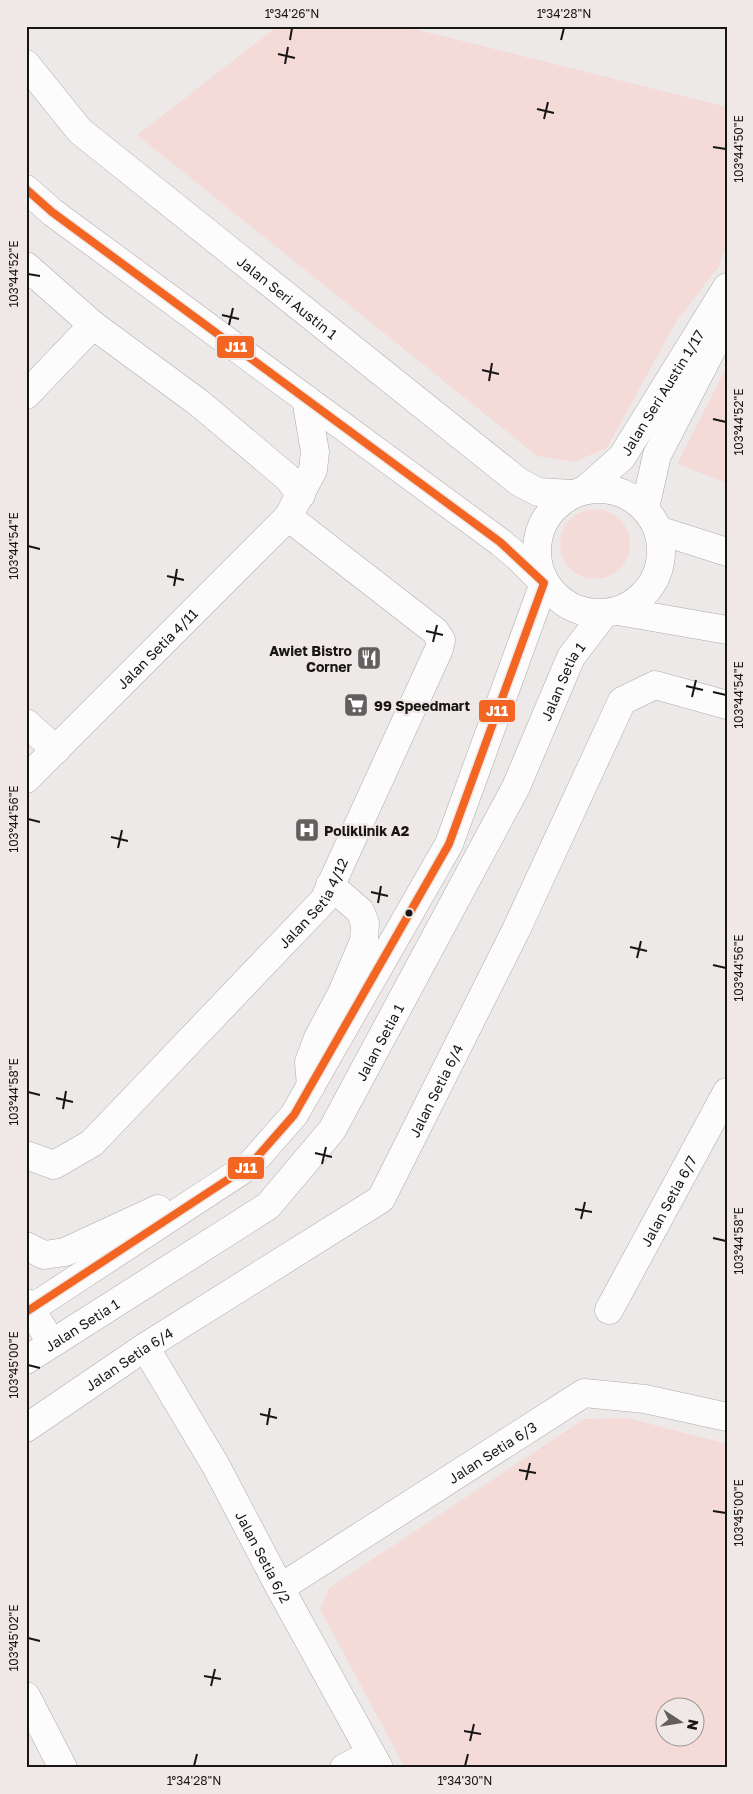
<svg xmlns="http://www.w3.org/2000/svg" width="753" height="1794" font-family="'Golos Text',sans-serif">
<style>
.green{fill:#f4dbd8;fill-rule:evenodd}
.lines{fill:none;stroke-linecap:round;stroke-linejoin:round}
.minor-casing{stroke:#aeaaaa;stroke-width:29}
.major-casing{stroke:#aeaaaa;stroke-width:29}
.minor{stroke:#fcfcfc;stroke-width:28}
.major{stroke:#fcfcfc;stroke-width:28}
.bus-1-casing{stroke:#f0e8e7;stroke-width:11}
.bus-1{stroke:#f26522;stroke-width:8}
.ticks{fill:none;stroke:#181515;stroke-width:2}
.bus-dot{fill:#181515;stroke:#f0e8e7;stroke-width:2}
.labels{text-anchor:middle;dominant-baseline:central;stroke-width:5;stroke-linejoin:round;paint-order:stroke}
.street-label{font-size:14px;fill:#181515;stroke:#f0e8e7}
.poi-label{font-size:14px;font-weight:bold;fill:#181515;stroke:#f0e8e7;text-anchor:start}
.line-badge{stroke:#f0e8e7;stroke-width:2}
.badge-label{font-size:14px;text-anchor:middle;font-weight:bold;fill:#fff}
.neatline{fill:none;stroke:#181515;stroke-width:2}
.ticks-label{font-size:12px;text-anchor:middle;fill:#181515}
</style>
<rect width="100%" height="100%" fill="#eee9e9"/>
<!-- green -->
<g class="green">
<path d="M278 26H402L727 107V241L720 265 676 322 607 448 574 462 537 456 137 135Z"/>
<path d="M727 366V483L677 464Z"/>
<circle cx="595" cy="544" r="35"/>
<path d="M627 1418 727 1444V1768H405L320 1609 329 1588 584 1419ZM666 1706H696V1736H666Z"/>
</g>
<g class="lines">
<defs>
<g id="minor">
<path d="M26 266 93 325 199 403 288 478 301 495"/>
<path d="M26 395 93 325"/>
<path id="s1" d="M586 489 622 457 727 287"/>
<path d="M645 508 657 455 727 320"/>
<path d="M26 723 56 750"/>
<path id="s2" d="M26 779 288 517 313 470 315 452 306 399"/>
<path d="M311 1086 309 1062 318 1038 342 993 364 941 365 923 360 911 330 885"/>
<path id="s3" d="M26 1155 54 1165 92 1143 324 900 439 649 441 640 435 631 288 517"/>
<path d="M26 1303 52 1343"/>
<path id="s4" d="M609 1310 727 1092"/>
<path id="s5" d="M145 1347 216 1466 280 1588 379 1768"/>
<path id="s6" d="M26 1428 145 1347 381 1199 516 930 622 701 655 685 727 705"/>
<path id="s7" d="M280 1588 584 1393 645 1399 727 1417"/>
<path d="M26 1696 63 1768"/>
<path d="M344 1768 371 1754"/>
</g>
<g id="major">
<path id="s8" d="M26 64 80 131 519 482 538 492 572 494"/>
<path d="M26 189 52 212 500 542 519 558 544 583"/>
<circle cx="599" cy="551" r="62"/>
<path d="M658 530 727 552"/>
<path d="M618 611 727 630"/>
<path d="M26 1246 44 1255 65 1252 158 1209"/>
<path d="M26 1312 250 1165 294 1115 449 844 544 583"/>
<path id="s9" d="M26 1360 268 1206 332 1130 516 787 571 657 604 614"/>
</g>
</defs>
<!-- minor casing -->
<use href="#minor" class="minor-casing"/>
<!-- major casing -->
<use href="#major" class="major-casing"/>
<!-- minor -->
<use href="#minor" class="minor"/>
<!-- major -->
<use href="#major" class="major"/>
<defs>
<path id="bus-1" d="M26 189 52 212 500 542 544 583 449 844 294 1115 250 1165 26 1312"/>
</defs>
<!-- bus-1 casing -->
<use href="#bus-1" class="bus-1-casing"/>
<!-- bus-1 -->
<use href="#bus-1" class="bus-1"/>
</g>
<!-- ticks -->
<path class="ticks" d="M290 40 292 28M561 40 564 28M278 54 295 58M285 64 288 47M537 109 554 113M544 119 548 102M713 147 726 149M28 274 40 276M222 315 239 319M229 325 233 308M482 370 499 374M489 381 492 363M713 419 726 422M28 546 40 549M167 576 184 580M174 586 177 569M426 631 443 635M433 642 437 625M686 686 703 690M713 692 726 695M692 697 696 680M28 819 40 822M111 837 128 841M118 848 122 830M371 892 388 896M378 903 381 886M630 947 647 951M637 958 641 941M713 965 726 968M28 1092 40 1095M56 1098 73 1102M63 1109 66 1091M315 1153 332 1157M322 1164 326 1147M575 1209 592 1212M581 1219 585 1202M713 1238 726 1241M28 1365 40 1368M260 1414 277 1418M267 1425 270 1408M519 1470 536 1473M526 1480 530 1463M713 1511 726 1513M28 1638 40 1641M204 1676 221 1679M211 1686 215 1669M464 1731 481 1734M470 1741 474 1724M194 1766 197 1754M465 1766 468 1754"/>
<!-- icons -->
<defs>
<symbol id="restaurant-square" viewBox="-11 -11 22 22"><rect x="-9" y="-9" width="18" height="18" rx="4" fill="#635f5f" stroke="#f0e8e7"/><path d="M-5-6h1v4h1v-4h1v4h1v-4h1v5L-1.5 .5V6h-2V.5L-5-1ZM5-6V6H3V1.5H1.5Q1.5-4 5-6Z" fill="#fff"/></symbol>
<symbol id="supermarket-square" viewBox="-11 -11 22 22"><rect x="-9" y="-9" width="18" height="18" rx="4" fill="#635f5f" stroke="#f0e8e7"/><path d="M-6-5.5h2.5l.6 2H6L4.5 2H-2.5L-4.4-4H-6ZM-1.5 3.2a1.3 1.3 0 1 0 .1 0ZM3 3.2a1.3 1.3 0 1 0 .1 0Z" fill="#fff"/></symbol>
<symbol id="hospital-square" viewBox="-11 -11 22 22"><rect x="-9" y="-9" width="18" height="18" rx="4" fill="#635f5f" stroke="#f0e8e7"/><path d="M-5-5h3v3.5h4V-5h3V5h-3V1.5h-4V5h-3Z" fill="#fff"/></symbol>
</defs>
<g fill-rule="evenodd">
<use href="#restaurant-square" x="355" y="644" width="28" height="28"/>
<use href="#supermarket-square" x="342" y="691" width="28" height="28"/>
<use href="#hospital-square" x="293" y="816" width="28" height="28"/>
</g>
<!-- markers -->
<circle class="bus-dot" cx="409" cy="913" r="4.5"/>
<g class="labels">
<!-- street labels -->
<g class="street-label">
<text stroke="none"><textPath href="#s8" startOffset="352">Jalan Seri Austin 1</textPath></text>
<text stroke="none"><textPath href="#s1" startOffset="124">Jalan Seri Austin 1/17</textPath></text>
<text stroke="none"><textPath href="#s2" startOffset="185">Jalan Setia 4/11</textPath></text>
<text stroke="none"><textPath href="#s9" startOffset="891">Jalan Setia 1</textPath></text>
<text stroke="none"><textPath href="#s3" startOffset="401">Jalan Setia 4/12</textPath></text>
<text stroke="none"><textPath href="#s9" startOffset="486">Jalan Setia 1</textPath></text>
<text stroke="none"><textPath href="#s6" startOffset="544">Jalan Setia 6/4</textPath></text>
<text stroke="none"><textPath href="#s4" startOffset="124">Jalan Setia 6/7</textPath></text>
<text stroke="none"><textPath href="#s9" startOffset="66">Jalan Setia 1</textPath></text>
<text stroke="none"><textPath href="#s6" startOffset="124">Jalan Setia 6/4</textPath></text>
<text stroke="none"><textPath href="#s7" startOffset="252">Jalan Setia 6/3</textPath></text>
<text stroke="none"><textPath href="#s5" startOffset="241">Jalan Setia 6/2</textPath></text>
</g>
<!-- poi labels -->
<g class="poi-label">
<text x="352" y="650" text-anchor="end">Awiet Bistro<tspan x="352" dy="16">Corner</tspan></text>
<text x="374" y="705">99 Speedmart</text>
<text x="324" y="830">Poliklinik A2</text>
</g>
</g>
<g class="line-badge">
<rect x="216" y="335" width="39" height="24" rx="5" fill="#f26522"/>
<rect x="478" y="699" width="38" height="24" rx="5" fill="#f26522"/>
<rect x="227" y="1156" width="38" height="24" rx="5" fill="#f26522"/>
</g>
<g class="badge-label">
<text x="236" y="352">J11</text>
<text x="497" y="716">J11</text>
<text x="246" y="1173">J11</text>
</g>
<!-- border -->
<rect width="753" height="1794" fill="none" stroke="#f0e8e7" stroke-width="55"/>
<!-- north arrow -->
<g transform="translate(680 1722) rotate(102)"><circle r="24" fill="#f0e8e7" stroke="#9a9493"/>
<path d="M0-4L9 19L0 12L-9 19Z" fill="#635f5f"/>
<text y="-8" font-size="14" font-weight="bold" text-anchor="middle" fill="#181515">N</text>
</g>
<rect x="28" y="28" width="698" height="1738" class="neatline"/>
<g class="ticks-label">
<text x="292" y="18">1°34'26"N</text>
<text x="564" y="18">1°34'28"N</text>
<text transform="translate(739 149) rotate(-90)" y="4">103°44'50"E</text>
<text transform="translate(14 274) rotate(-90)" y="4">103°44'52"E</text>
<text transform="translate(739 422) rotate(-90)" y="4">103°44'52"E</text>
<text transform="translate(14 546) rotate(-90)" y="4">103°44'54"E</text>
<text transform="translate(739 695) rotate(-90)" y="4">103°44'54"E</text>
<text transform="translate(14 819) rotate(-90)" y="4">103°44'56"E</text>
<text transform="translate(739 968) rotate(-90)" y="4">103°44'56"E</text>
<text transform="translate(14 1092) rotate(-90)" y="4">103°44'58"E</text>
<text transform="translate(739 1241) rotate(-90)" y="4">103°44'58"E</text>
<text transform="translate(14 1365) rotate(-90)" y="4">103°45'00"E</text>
<text transform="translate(739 1513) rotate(-90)" y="4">103°45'00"E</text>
<text transform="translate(14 1638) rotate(-90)" y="4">103°45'02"E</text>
<text x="194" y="1785">1°34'28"N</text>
<text x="465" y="1785">1°34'30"N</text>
</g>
</svg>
